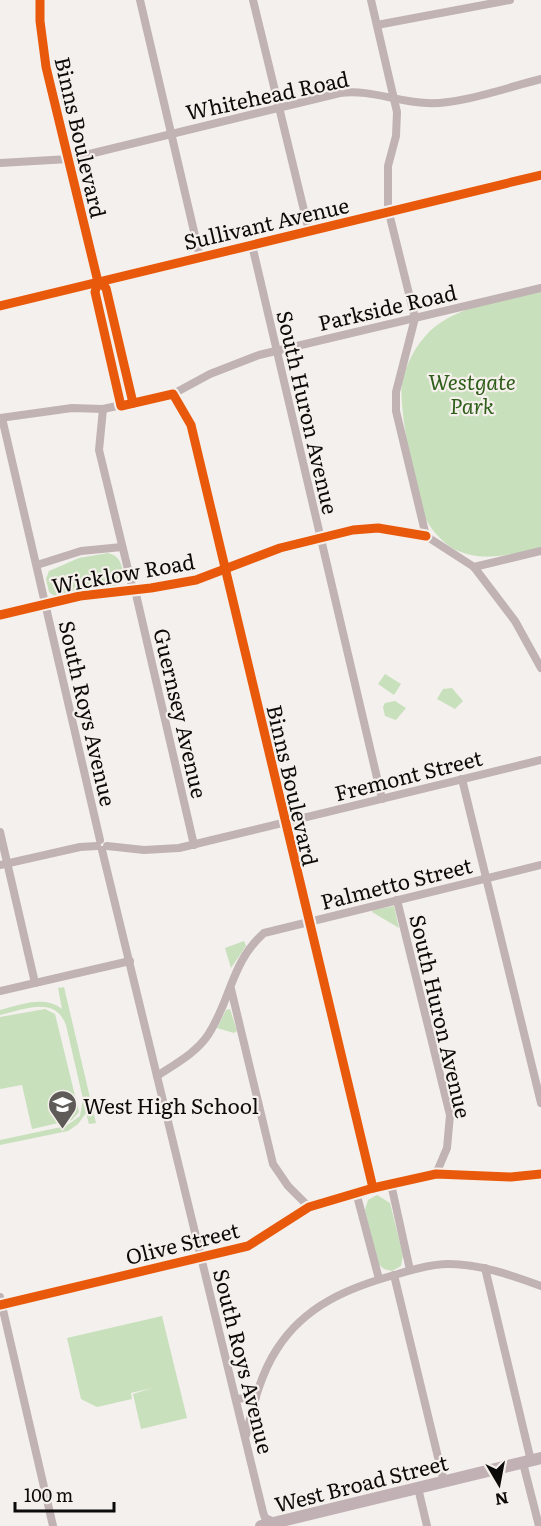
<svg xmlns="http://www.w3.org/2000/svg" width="541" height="1526" font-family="Literata,serif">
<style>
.green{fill:#c8e0bc}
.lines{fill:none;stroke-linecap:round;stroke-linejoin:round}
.minor{stroke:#c1b2b4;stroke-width:8}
.secondary{stroke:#c0afb2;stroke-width:10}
.primary{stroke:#c1b1b4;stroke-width:12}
.cycleway-casing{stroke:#f5f0eb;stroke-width:13}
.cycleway{stroke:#e8590c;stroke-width:9}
.labels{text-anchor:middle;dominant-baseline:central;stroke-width:4.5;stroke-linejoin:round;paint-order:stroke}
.street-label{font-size:21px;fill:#0d0b0a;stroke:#f5f0eb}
.park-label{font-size:21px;font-style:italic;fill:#2f5e1b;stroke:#f5f0eb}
.poi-label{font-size:21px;fill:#0d0b0a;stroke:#f5f0eb;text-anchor:start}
</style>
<rect width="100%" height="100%" fill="#f3f0ed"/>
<!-- green -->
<g class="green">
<path d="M541 291V548C510 554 482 564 452 548 442 541 433 532 427 521 416 501 398 405 402 383 406 363 416 345 430 331 459 305 504 300 541 291Z"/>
<path d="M108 553C121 556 122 566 124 578L118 588 57 598 49 592 46 579 49 571 79 558Z"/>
<path d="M385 674 401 684 394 695 378 684Z"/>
<path d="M452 688 463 701 455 709 437 699 443 689Z"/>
<path d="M395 701 406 708 396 720 385 716 383 707 385 703Z"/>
<path d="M394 906 399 928 372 912 373 910Z"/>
<path d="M244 941 246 946 231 968 225 948Z"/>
<path d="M64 987 96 1123 89 1124 86 1113 78 1124 68 1131 0 1145V1140L66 1126 80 1116 83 1099 66 1025C55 995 23 1010 0 1015V1010C21 1005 43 995 62 1009L58 988Z"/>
<path d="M45 1009 55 1014 79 1112 72 1120 32 1129 22 1085 0 1089V1017Z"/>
<path d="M230 1009 237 1031 234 1033 217 1028 226 1010Z"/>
<path d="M377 1195 390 1203 403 1255 401 1266 392 1271 384 1269 378 1264 365 1210 368 1200Z"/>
<path d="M162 1316 187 1418 141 1429 133 1394 152 1388 131 1393 132 1399 97 1407 81 1399 67 1338Z"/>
</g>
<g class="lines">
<!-- minor -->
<g class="minor">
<path d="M40 0V21L46 67 98 282 95 292 121 406"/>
<path d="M140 0 200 257"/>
<path d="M253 0 309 231"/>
<path d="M371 0 397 112 396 136 388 166V209L415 318 396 392V411L426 536"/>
<path d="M377 25 510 0"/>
<path d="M0 163 69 159 340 93C370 89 397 102 427 103 458 105 509 87 541 79"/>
<path d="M252 245 382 799"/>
<path d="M98 282 106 288 133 403"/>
<path d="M173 394 191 425 373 1188"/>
<path d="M103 409 99 450 133 590"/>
<path d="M0 418 72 408 103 409 173 394 210 374 259 355 541 288"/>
<path d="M2 418 100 840"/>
<path d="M37 565 81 551 122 547"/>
<path d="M474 567 541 551"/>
<path d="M135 590 194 845"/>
<path d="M0 615 80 596 151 588 196 580 280 548 343 532 368 528 391 529 426 536 474 567 515 621 541 668"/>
<path d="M462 779 541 1103"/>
<path d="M0 832 35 983"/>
<path d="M107 846 144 850 179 848 541 760"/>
<path d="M102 850 263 1512 265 1518 274 1522"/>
<path d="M0 865 80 847 97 846"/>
<path d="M397 900 450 1115 447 1148 436 1174"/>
<path d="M231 989 273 1164 288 1186 309 1207"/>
<path d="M0 991 130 961"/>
<path d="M157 1076C175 1064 196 1053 208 1035 231 1000 231 962 264 933L541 865"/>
<path d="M391 1184 410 1270"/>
<path d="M356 1192 379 1279"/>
<path d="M485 1268 531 1461"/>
<path d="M394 1275 444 1482"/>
<path d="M0 1297 53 1526"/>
<path d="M0 1305 248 1246 309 1207 373 1188 436 1174 511 1177 541 1174"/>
<path d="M236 1399 256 1397"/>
<path d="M246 1435C253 1406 260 1375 277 1349 305 1305 350 1287 398 1274 414 1269 431 1264 448 1264 480 1264 511 1275 541 1286"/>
<path d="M523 1463 539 1526"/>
<path d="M418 1488 427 1526"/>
</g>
<!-- secondary -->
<path class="secondary" d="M0 306 541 175"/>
<!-- primary -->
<path class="primary" d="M261 1526 541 1458"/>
<defs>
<g id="cycleway">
<path d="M40 0V21L46 67 98 282 95 292 121 406 173 394 191 425 373 1188"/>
<path d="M98 282 106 288 133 403"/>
<path d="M0 306 541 175"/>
<path d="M0 615 80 596 151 588 196 580 280 548 353 530 378 528 426 536"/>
<path d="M0 1305 248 1246 309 1207 373 1188 436 1174 511 1177 541 1174"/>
</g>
</defs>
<!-- cycleway casing -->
<use href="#cycleway" class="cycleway-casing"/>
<!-- cycleway -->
<use href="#cycleway" class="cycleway"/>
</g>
<!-- icons -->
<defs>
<symbol id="school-pin" viewBox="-11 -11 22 30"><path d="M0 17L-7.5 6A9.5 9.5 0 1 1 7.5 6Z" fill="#5e5b59" stroke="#f5f0eb"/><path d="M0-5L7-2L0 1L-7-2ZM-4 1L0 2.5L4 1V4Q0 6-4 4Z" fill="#fff"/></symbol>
</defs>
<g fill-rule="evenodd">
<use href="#school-pin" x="46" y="1088" width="33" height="45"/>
</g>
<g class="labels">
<!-- street labels -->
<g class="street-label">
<text transform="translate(267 94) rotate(-12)">Whitehead Road</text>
<text transform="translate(82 137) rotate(77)">Binns Boulevard</text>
<text transform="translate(266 222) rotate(-13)">Sullivant Avenue</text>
<text transform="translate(387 306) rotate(-13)">Parkside Road</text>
<text transform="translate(309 412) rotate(77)">South Huron Avenue</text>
<text transform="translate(123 572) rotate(-10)">Wicklow Road</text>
<text transform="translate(89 713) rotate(77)">South Roys Avenue</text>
<text transform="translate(182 713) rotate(77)">Guernsey Avenue</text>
<text transform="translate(408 774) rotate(-14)">Fremont Street</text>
<text transform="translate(294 785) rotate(77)">Binns Boulevard</text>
<text transform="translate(396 882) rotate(-14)">Palmetto Street</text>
<text transform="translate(442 1016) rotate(77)">South Huron Avenue</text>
<text transform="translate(182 1242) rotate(-14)">Olive Street</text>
<text transform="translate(245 1361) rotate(76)">South Roys Avenue</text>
<text transform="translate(361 1482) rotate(-14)">West Broad Street</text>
</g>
<!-- park labels -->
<g class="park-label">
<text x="472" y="380">Westgate<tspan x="472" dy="24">Park</tspan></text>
</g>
<!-- poi labels -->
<g class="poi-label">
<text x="83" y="1104">West High School</text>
</g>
</g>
<!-- north arrow -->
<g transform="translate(499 1484) rotate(170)" stroke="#f5f0eb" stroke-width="4.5" paint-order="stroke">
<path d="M0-4.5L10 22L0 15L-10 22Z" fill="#0d0b0a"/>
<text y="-9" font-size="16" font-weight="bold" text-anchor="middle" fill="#0d0b0a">N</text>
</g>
<!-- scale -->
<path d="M15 1502v9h99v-9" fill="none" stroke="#0d0b0a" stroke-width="3"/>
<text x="24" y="1502" font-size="18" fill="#0d0b0a" stroke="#f5f0eb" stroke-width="4.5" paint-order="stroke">100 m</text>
</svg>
